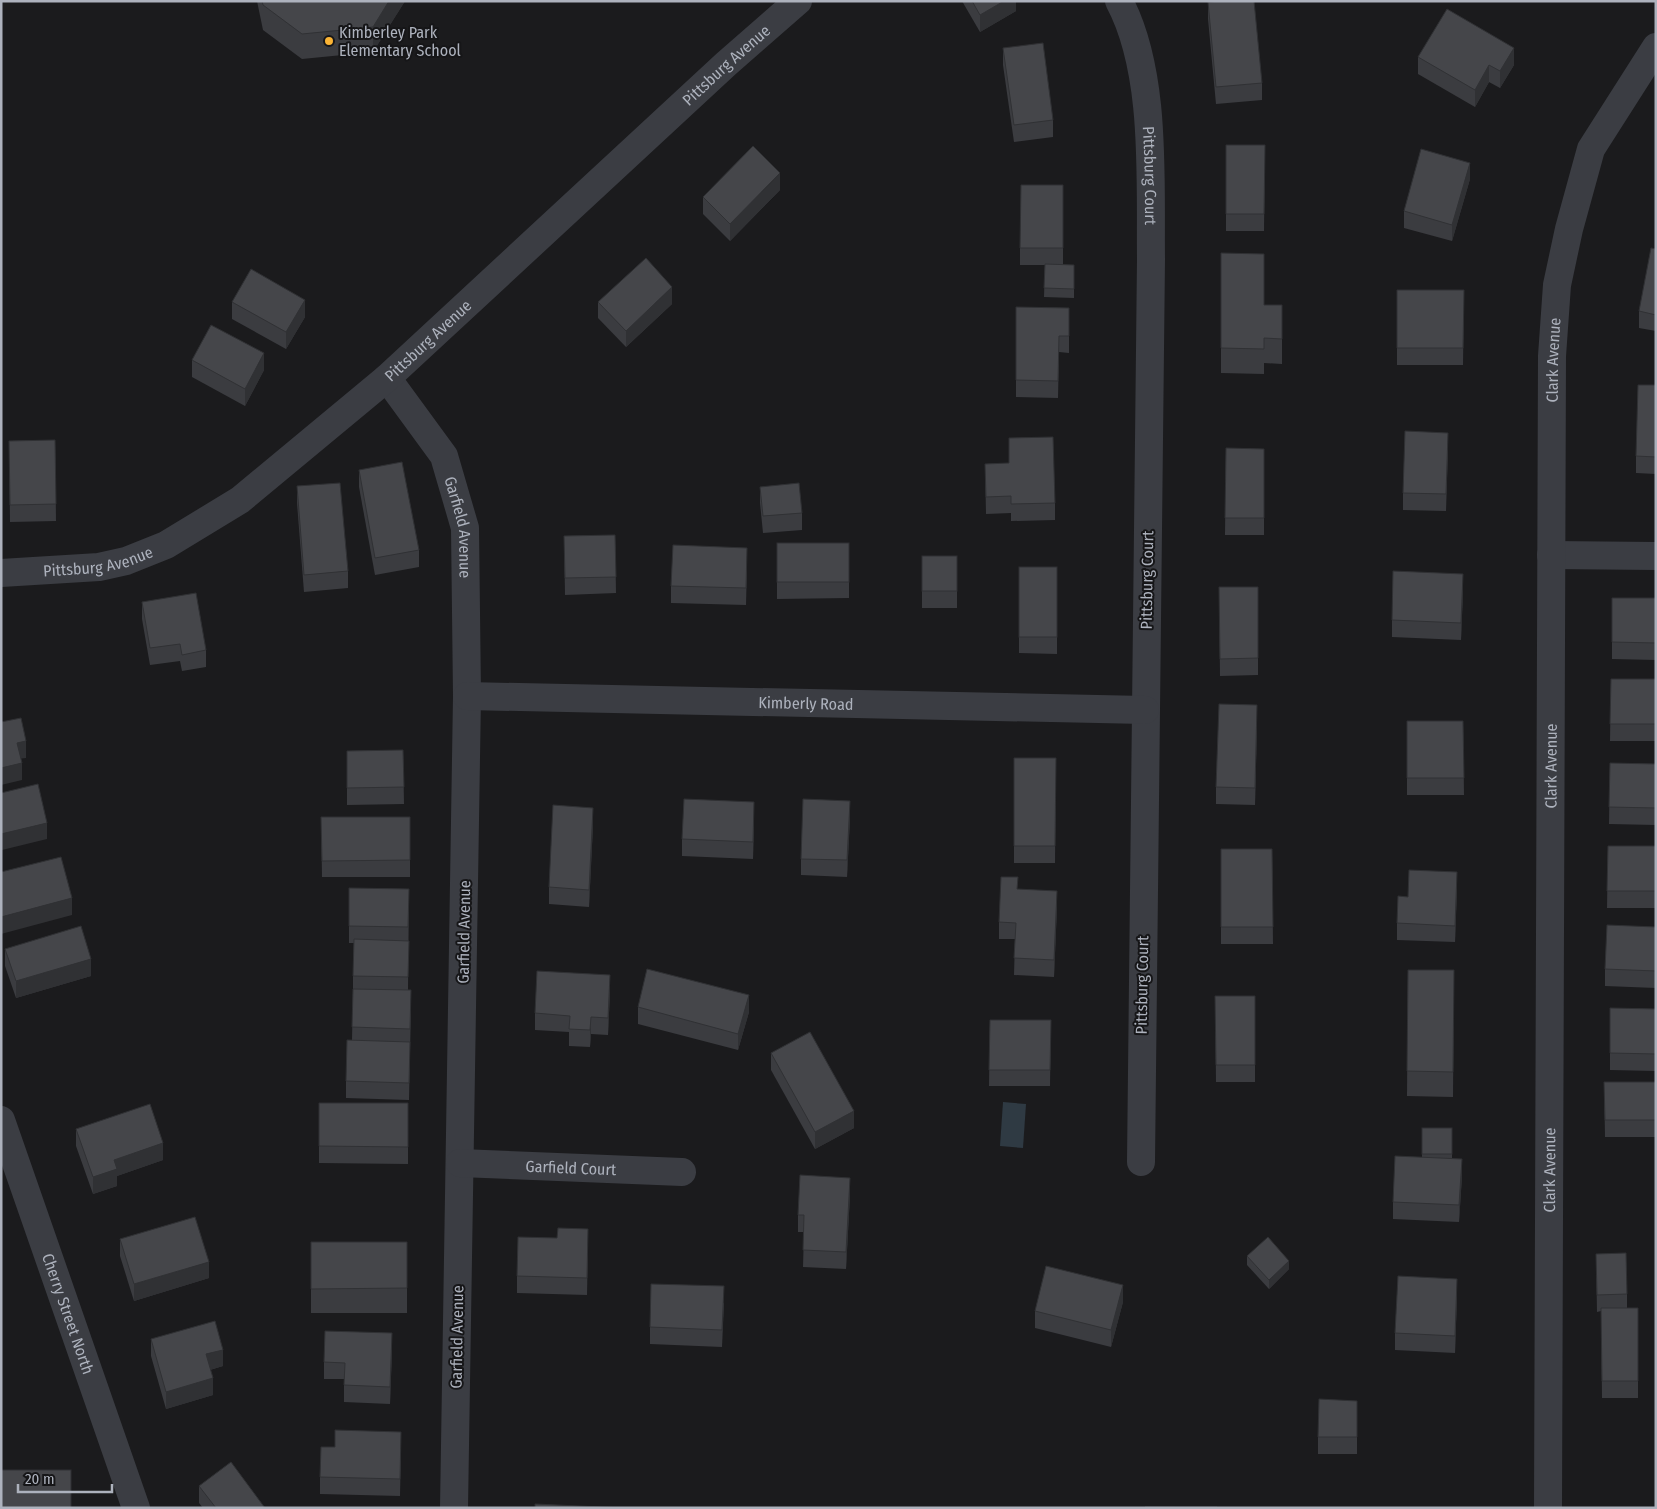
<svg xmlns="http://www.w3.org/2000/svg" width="1657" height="1509" font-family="'Fira Sans Condensed',sans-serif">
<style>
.water{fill:#2f3a43}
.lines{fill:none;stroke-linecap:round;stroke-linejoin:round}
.minor{stroke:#3b3d43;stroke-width:28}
.wall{fill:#3b3c40}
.shaded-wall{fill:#303134}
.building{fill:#45464a;stroke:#303134}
.poi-dot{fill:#fbb435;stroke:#161618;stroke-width:2}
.labels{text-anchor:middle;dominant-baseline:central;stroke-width:4;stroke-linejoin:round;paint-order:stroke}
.poi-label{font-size:16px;fill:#adb2bd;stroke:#161618;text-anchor:start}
.street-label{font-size:16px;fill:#adb2bd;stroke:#161618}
</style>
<rect width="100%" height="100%" fill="#1b1b1d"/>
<!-- water -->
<path class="water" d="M1003 1102 1026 1104 1023 1148 1000 1146Z"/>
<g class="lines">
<!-- minor -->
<g class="minor">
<path id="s1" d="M1119 1C1157 72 1150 180 1151 259L1141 1162"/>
<path id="s2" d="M387 378 444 456 465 528 467 696 454 1508"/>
<path d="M1551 555 1656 556"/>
<path id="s3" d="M1 573 99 567 126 561 166 545 240 500 387 378 726 64 798 1"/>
<path id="s4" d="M467 696 1145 710"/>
<path id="s5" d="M1 1120 136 1508"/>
<path id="s6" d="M460 1163 682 1172"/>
<path id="s7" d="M1548 1508 1552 356 1557 285 1569 229 1591 149 1656 47"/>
</g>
</g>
<!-- wall -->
<g class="wall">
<path d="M257 1H405L373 52 302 59 263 30Z"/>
<path d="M962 1H1016V11L980 32Z"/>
<path d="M1208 2 1262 83V100L1216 104 1208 19Z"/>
<path d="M1003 48 1053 120V137L1014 142 1003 65Z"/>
<path d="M1418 57 1514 65 1500 88 1489 82 1475 107 1418 74Z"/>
<path d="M1226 145H1265L1264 231H1226Z"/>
<path d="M1470 179 1452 241 1404 228V211Z"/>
<path d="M1063 185V265H1074V298L1044 297 1045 265H1020V248Z"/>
<path d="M780 190 730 241 703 214V197Z"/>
<path d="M1656 249V331L1639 328V311Z"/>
<path d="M1221 253 1264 305H1282V364L1264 363V374L1221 373Z"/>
<path d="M1397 290H1464L1463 365H1397Z"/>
<path d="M232 302 305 317 286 349 232 319Z"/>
<path d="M598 302 672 304 626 347 598 318Z"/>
<path d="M1016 307 1069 308V353L1059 352 1058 398 1016 397Z"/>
<path d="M192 360 264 370 245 406 192 377Z"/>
<path d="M1656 385V474L1636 473V456Z"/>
<path d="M1009 438 1055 503V520L1011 521V513L986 514 985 464 1009 463Z"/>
<path d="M55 440 56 521 10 522 9 441Z"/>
<path d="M1226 448 1264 449V535H1225Z"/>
<path d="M1448 450 1446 511 1403 510V493Z"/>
<path d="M359 470 419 550V567L375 575 359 487Z"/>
<path d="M297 486 348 571V588L304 592 297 503Z"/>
<path d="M760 487 802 513V530L763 533 760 503Z"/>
<path d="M615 535 616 593 565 595 564 536Z"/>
<path d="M777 543H849V598L777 599Z"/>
<rect x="922" y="556" width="35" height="52"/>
<path d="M747 565 746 605 671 603V586Z"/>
<path d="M1019 567H1057V654L1019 653Z"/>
<path d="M1219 587H1258V675L1220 676Z"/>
<path d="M1463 591 1461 640 1392 637V620Z"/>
<path d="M1612 598H1656V660L1612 659Z"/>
<path d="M142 602 206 650V667L182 671 180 661 150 665 142 619Z"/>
<path d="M1611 679H1656V741H1610Z"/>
<path d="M1407 721H1463L1464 795H1407Z"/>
<path d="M1257 722 1255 805 1216 804V787Z"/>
<path d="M403 750 404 804 347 805V751Z"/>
<path d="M1014 758H1056L1055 863H1014Z"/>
<path d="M1610 763 1656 764V825L1609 824Z"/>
<path d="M321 817H410V877H322Z"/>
<path d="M850 818 847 877 801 875V859Z"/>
<path d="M754 819 753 859 682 856V839Z"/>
<path d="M593 825 589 907 549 904V887Z"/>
<path d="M1608 846H1656V908H1607Z"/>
<path d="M1221 849H1272L1273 944H1221Z"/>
<path d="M349 888 409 889 408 990 411 1007 409 1100 346 1098V1081L352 1040 353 993V976L354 943H349Z"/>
<path d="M1457 888 1455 942 1397 940V923Z"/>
<path d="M1018 889 1057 907 1054 977 1014 975 1015 939H999V922Z"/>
<path d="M1656 927V988L1605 986V969Z"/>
<path d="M5 949 91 976 16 998 5 966Z"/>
<path d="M1408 970H1454L1453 1097 1407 1096Z"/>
<path d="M610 992 608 1035 591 1034 590 1047 569 1046V1032L535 1030V1013Z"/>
<path d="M1215 996H1255V1082H1216Z"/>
<path d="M638 1007 749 1012 738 1050 638 1024Z"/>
<path d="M1610 1008 1656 1009V1071L1610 1070Z"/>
<path d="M990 1020H1051L1050 1086H989Z"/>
<path d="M771 1053 854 1128 815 1149 771 1070Z"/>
<path d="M1604 1082H1656V1137H1605Z"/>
<path d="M319 1103H408V1164L319 1163Z"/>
<path d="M1422 1128H1452V1158L1462 1176 1459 1222 1393 1219V1202L1422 1157Z"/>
<path d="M76 1129 163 1160 117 1176V1186L93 1194 76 1146Z"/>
<path d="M850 1195 846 1269 803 1267 804 1232H798V1215Z"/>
<path d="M120 1239 209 1278 134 1301 120 1256Z"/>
<rect x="311" y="1242" width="96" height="71"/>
<path d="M588 1246 587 1295 517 1293V1276Z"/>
<path d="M1596 1254 1627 1294V1308H1638V1398H1602L1601 1311 1597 1312Z"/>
<path d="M1247 1256 1289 1269 1269 1289 1247 1265Z"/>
<path d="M1457 1296 1455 1353 1395 1350V1333Z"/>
<path d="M1123 1302 1111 1347 1035 1328V1311Z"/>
<path d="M724 1303 722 1347 650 1344V1327Z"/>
<path d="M151 1339 223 1366 210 1370 213 1395 166 1409 151 1356Z"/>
<path d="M392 1350 390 1404 344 1402V1379H324V1362Z"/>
<path d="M1357 1401V1454H1318V1437Z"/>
<path d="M401 1449 400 1496 320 1494V1477Z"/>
<path d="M199 1486 265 1508H203L199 1503Z"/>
</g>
<!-- shaded-wall -->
<g class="shaded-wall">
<path d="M389 1H405L373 52V27Z"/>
<path d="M1004 1H1016V11L980 32V15Z"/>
<path d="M1514 48V65L1500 88V71Z"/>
<path d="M1489 65V82L1475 107V90Z"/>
<path d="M1470 163V179L1452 241V225Z"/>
<path d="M780 173V190L730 241V224Z"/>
<path d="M672 287V304L626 347V331Z"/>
<path d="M305 300V317L286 349V332Z"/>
<path d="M264 353V370L245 406V389Z"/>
<path d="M1463 574V591L1461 640V623Z"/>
<path d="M1257 705V722L1255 805V788Z"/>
<path d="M26 741V758L17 759V743Z"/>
<path d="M22 763V780L1 785V768Z"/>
<path d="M850 801V818L847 877V860Z"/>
<path d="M754 802V819L753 859V842Z"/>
<path d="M593 808V825L589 907V890Z"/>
<path d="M47 823V839L2 850 1 864V834Z"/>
<path d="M1457 872V888L1455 942V926Z"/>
<path d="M1057 891V907L1054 977V960Z"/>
<path d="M72 898V915L1 934V917Z"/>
<path d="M91 959V976L16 998V981Z"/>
<path d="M610 975V992L608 1035V1018Z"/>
<path d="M749 995V1012L738 1050V1034Z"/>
<path d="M591 1017V1034L590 1047V1030Z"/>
<path d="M854 1111V1128L815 1149V1132Z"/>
<path d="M163 1143V1160L117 1176V1186L93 1194V1177L114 1160Z"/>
<path d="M1462 1159V1176L1459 1222V1205Z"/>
<path d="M850 1178V1195L846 1269V1252Z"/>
<path d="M1289 1261V1269L1269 1289V1280Z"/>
<path d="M209 1262V1278L134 1301V1284Z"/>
<path d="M1457 1279V1296L1455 1353V1336Z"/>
<path d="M1123 1285V1302L1111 1347V1330Z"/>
<path d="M392 1333V1350L390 1404V1387Z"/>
<path d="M223 1350V1366L206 1371V1354Z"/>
<path d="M213 1378V1395L166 1409V1392Z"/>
</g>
<!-- building -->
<g class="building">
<path d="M262 1H389L373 27 302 34 263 5Z"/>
<path d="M972 1H1004L980 15Z"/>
<path d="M1221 1H1254L1262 83 1216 87 1208 2Z"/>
<path d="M1447 9 1514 48 1500 71 1489 65 1475 90 1418 57Z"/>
<path d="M1043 43 1053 120 1014 125 1003 48Z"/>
<path d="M1226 145H1265L1264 214H1226Z"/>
<path d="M753 146 780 173 730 224 703 197Z"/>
<path d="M1421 149 1470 163 1452 225 1404 211Z"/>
<path d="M1021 185H1063V248H1020Z"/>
<path d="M1651 248 1656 249V315L1639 311Z"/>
<path d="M1221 253 1264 254V305H1282V339L1264 338V349L1221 348Z"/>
<path d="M646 258 672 287 626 331 598 302Z"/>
<path d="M1045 264 1074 265V289L1044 288Z"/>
<path d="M251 269 305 300 286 332 232 302Z"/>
<path d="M1397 290H1464L1463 348H1397Z"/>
<path d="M1016 307 1069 308V336H1059L1058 381 1016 380Z"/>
<path d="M211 325 264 353 245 389 192 360Z"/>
<path d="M1638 385H1656V457L1636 456Z"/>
<path d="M1405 431 1448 433 1446 494 1403 493Z"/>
<path d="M1053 437 1055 503 1011 504V496L986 497 985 464 1009 463V438Z"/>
<path d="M55 440 56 504 10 505 9 441Z"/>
<path d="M1226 448 1264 449V518H1225Z"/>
<path d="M402 462 419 550 375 558 359 470Z"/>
<path d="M340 483 348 571 304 575 297 486Z"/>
<path d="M799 483 802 513 763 516 760 487Z"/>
<path d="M615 535 616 577 565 578 564 536Z"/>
<rect x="777" y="543" width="72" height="39"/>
<path d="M673 545 747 548 746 588 671 586Z"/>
<rect x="922" y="556" width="35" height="35"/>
<rect x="1019" y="567" width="38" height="70"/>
<path d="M1393 571 1463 574 1461 623 1392 620Z"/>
<path d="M1219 587H1258V658L1220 659Z"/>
<path d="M196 593 206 650 182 655 180 644 150 648 142 602Z"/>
<path d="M1612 598H1656V643L1612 642Z"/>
<path d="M1611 679H1656V724H1610Z"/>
<path d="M1219 704 1257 705 1255 788 1216 787Z"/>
<path d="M21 718 26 741 17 743 22 763 1 768V722Z"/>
<path d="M1407 721H1463L1464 778H1407Z"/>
<path d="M403 750 404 787 347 788V751Z"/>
<path d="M1014 758H1056L1055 846H1014Z"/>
<path d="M1610 763 1656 764V808L1609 807Z"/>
<path d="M38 784 47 823 1 834V793Z"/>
<path d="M684 799 754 802 753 842 682 839Z"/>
<path d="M803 799 850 801 847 860 801 859Z"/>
<path d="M553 805 593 808 589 890 549 887Z"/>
<path d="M321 817H410V860L322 861Z"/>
<path d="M1608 846H1656V891H1607Z"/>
<path d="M1221 849H1272L1273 927H1221Z"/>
<path d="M61 857 72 898 1 917V872Z"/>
<path d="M1409 870 1457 872 1455 926 1397 923 1398 896 1408 897Z"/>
<path d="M1001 877H1018L1017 889 1057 891 1054 960 1014 958 1016 923 999 922Z"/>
<path d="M349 888 409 889 408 927 349 926Z"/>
<path d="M1607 925 1656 927V971L1605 969Z"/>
<path d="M81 926 91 959 16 981 5 949Z"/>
<path d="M354 939 409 941 408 977 353 976Z"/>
<path d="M647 969 749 995 738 1034 638 1007Z"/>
<path d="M1408 970H1454L1453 1072 1407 1071Z"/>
<path d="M537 971 610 975 608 1018 591 1017 590 1030 569 1029 570 1016 535 1013Z"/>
<path d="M353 989 411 990 410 1029 352 1027Z"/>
<path d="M1215 996H1255V1065H1216Z"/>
<path d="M1610 1008 1656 1009V1054L1610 1053Z"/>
<path d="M990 1020H1051L1050 1070H989Z"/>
<path d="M810 1032 854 1111 815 1132 771 1053Z"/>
<path d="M347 1040 410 1042 409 1083 346 1081Z"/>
<path d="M1604 1082H1656V1120H1605Z"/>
<path d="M319 1103H408V1147L319 1146Z"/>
<path d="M150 1104 163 1143 114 1160 117 1169 93 1177 76 1129Z"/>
<rect x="1422" y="1128" width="30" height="26"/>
<path d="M1395 1156 1462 1159 1459 1205 1393 1202Z"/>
<path d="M800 1175 850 1178 846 1252 803 1250 804 1215H798Z"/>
<path d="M195 1217 209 1262 134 1284 120 1239Z"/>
<path d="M558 1228 588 1229 587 1278 517 1276 518 1237 557 1238Z"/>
<path d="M1268 1237 1289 1261 1269 1280 1247 1256Z"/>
<path d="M311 1242H407V1288L311 1289Z"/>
<path d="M1626 1253 1627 1294 1597 1295 1596 1254Z"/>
<path d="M1046 1266 1123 1285 1111 1330 1035 1311Z"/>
<path d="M1398 1276 1457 1279 1455 1336 1395 1333Z"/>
<path d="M651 1284 724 1286 722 1330 650 1327Z"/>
<path d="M1601 1308H1638V1381H1602Z"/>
<path d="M215 1321 223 1350 206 1354 213 1378 166 1392 151 1339Z"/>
<path d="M325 1331 392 1333 390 1387 344 1385 345 1363 324 1362Z"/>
<path d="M1319 1399 1357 1401V1437H1318Z"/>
<path d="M335 1430 401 1432 400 1479 320 1477 321 1447H335Z"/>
<path d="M231 1462 265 1508H216L199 1486Z"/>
<rect x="1" y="1470" width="70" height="38"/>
<path d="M535 1504 624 1508H535Z"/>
<path d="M1145 1507H1217V1508Z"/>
</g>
<!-- markers -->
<circle class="poi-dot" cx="329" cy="41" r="5"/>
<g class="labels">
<!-- poi labels -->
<g class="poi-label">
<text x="339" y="32">Kimberley Park<tspan x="339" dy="18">Elementary School</tspan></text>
</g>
<!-- street labels -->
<g class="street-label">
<text stroke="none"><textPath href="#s3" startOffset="908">Pittsburg Avenue</textPath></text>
<text stroke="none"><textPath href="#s1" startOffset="179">Pittsburg Court</textPath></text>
<text stroke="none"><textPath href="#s3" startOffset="502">Pittsburg Avenue</textPath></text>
<text stroke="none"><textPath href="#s7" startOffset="1148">Clark Avenue</textPath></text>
<text stroke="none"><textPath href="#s2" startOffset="170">Garfield Avenue</textPath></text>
<text stroke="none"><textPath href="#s3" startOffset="98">Pittsburg Avenue</textPath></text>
<text transform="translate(1147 580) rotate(-89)">Pittsburg Court</text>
<text stroke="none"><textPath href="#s4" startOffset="339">Kimberly Road</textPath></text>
<text stroke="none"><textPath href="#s7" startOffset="742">Clark Avenue</textPath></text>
<text transform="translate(464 932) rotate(-89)">Garfield Avenue</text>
<text transform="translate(1142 985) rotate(-89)">Pittsburg Court</text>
<text stroke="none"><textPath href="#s6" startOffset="111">Garfield Court</textPath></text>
<text stroke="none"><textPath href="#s7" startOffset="338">Clark Avenue</textPath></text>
<text stroke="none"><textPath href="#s5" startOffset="205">Cherry Street North</textPath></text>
<text transform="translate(457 1337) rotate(-89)">Garfield Avenue</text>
</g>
</g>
<!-- border -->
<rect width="1657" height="1509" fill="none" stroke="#adb2bd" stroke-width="5"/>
<!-- scale -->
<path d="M18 1484v8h94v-8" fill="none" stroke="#adb2bd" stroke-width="2.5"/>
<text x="25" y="1484" font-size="15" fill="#adb2bd" stroke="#161618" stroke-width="4" paint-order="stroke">20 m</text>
</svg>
